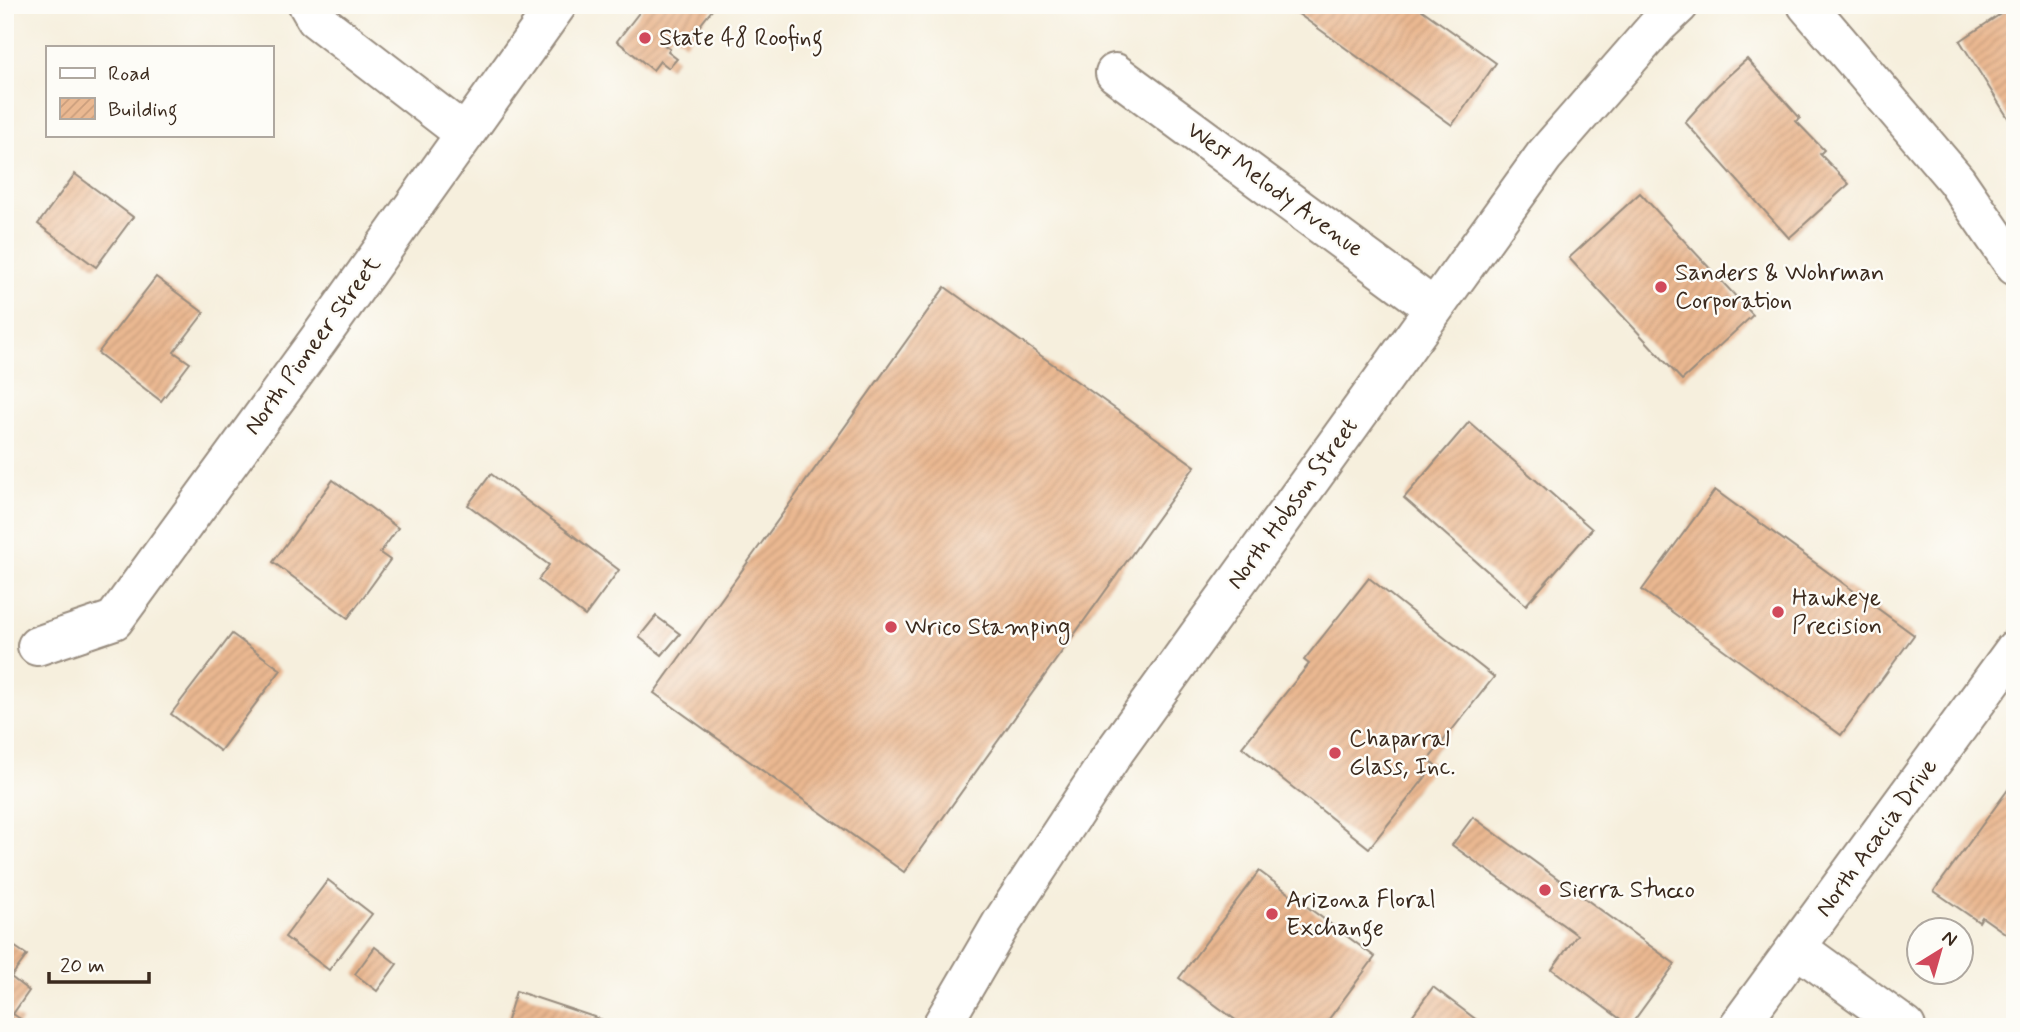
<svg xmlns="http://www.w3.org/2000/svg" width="2020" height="1032" font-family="Mynerve,sans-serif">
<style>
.building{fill:url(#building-hatch)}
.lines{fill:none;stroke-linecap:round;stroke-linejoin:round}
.minor-casing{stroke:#988c7e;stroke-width:42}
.minor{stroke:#fff;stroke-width:38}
.poi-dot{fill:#d1495b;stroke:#fdfcf7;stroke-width:2.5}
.labels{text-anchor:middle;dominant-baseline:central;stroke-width:5;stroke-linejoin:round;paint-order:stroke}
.poi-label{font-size:24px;fill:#3b2a1e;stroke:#fdfcf7;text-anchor:start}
.street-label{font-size:24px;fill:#3b2a1e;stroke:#fdfcf7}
</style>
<defs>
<pattern id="building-hatch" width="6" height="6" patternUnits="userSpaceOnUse" patternTransform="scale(1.75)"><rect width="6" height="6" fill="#eab891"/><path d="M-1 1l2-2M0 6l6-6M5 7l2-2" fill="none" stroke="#ca9e7d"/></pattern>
</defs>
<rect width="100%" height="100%" fill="#fdfcf7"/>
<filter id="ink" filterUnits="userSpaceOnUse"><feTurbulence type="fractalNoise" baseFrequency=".0143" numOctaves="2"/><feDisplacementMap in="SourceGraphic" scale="14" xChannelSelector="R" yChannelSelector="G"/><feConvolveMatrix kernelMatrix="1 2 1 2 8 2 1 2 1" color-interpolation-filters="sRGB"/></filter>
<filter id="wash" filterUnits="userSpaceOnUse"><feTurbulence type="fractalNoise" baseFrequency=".00686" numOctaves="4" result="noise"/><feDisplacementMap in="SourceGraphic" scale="28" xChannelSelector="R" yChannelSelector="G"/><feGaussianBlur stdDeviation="1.57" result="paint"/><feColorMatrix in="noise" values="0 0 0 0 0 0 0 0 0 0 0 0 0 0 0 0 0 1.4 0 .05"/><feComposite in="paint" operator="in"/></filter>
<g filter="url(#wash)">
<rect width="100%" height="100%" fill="#f6efdd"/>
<g id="blocks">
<!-- building -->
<g class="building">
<path d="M645 5H716L685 44 673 34 664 45 670 49 668 52 677 59 669 68 660 61 653 70 617 41Z"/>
<path d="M1286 5H1415L1496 63 1452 125Z"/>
<path d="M2005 5H2015V129L1960 41 2008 9Z"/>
<path d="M1747 59 1800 118 1796 121 1824 150 1820 154 1849 184 1789 238 1685 122 1717 86Z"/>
<path d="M75 174 133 217 96 267 38 224Z"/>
<path d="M1640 193 1753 315 1682 380 1569 258Z"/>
<path d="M156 277 204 313 174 352 190 363 161 401 98 353Z"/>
<path d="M945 287 1195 466 904 872 654 693Z"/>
<path d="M1469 422 1592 529 1526 605 1404 498Z"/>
<path d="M491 474 619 570 585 616 538 580 549 565 468 505Z"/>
<path d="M333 480 398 528 380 553 390 560 348 618 273 562Z"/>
<path d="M1715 490 1914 635 1841 735 1642 590Z"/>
<path d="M1369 578 1494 677 1429 759 1435 765 1369 848 1242 747 1309 664 1304 660Z"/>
<path d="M656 616 680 634 662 655 639 637Z"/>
<path d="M232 634 281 670 220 751 171 714Z"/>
<path d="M2015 780V940L1982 917 1979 922 1934 891Z"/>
<path d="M1473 817 1675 964 1630 1026 1552 969 1577 935 1452 845Z"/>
<path d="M1259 871 1375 957 1323 1027H1245L1179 978Z"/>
<path d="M328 880 372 914 329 970 285 937Z"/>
<path d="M5 940 27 955 11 977 29 991 13 1014 22 1020 17 1027H5Z"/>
<path d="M375 947 397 964 377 991 355 974Z"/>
<path d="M1433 987 1486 1027H1404Z"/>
<path d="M516 991 621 1026V1027H505Z"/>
</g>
</g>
</g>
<g filter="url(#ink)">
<use href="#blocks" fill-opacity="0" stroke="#988c7e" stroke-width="2"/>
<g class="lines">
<defs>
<g id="minor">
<path d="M308 5 316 19 465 134"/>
<path d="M1807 5 1956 180 2015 266"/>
<path d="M1115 73 1434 308"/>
<path d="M37 646 114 620 319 339 557 5"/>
<path d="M1797 948 1906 1027"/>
<path d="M941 1027 1001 924 1115 751 1544 156 1658 25 1679 5"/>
<path d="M1738 1027 2015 649"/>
</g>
</defs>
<!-- minor casing -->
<use href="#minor" class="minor-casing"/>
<!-- minor -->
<use href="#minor" class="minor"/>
</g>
</g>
<!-- markers -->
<g class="poi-dot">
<circle cx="645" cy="38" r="7"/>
<circle cx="1661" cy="287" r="7"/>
<circle cx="1778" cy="612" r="7"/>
<circle cx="891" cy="627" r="7"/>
<circle cx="1335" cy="753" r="7"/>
<circle cx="1545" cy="890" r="7"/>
<circle cx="1272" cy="914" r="7"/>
</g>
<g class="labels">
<!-- poi labels -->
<g class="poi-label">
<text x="659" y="38">State 48 Roofing</text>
<text x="1675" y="273">Sanders &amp; Wohrman<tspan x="1675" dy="28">Corporation</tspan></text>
<text x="1792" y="598">Hawkeye<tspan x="1792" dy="28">Precision</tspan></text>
<text x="905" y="627">Wrico Stamping</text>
<text x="1349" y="739">Chaparral<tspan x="1349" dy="28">Glass, Inc.</tspan></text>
<text x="1559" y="890">Sierra Stucco</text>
<text x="1286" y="900">Arizona Floral<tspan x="1286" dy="28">Exchange</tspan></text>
</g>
<!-- street labels -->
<g class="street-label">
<text transform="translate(1275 190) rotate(36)">West Melody Avenue</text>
<text transform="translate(313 346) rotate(-54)">North Pioneer Street</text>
<text transform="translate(1293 504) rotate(-54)">North Hobson Street</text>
<text transform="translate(1877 838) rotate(-54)">North Acacia Drive</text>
</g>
</g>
<!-- margin -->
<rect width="2020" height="1032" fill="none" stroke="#fdfcf7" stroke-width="28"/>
<!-- legend -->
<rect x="46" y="46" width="228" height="91" fill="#fdfcf7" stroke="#afa8a0" stroke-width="2"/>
<rect x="60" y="68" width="35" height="10" fill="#ffffff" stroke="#afa8a0" stroke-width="2"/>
<text x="108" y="80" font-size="21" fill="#3b2a1e">Road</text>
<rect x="60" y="98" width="35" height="21" fill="url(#building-hatch)" stroke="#afa8a0" stroke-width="2"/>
<text x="108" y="116" font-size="21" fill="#3b2a1e">Building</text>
<!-- north arrow -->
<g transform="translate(1940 951) rotate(37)"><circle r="33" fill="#fdfcf7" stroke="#afa8a0" stroke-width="2"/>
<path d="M0-5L12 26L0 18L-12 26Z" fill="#d1495b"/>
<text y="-10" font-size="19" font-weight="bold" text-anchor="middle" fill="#3b2a1e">N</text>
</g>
<!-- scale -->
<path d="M49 972v10h100v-10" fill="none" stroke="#3b2a1e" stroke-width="3.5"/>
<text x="60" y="972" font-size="21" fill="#3b2a1e" stroke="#fdfcf7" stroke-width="5" paint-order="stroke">20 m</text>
</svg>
